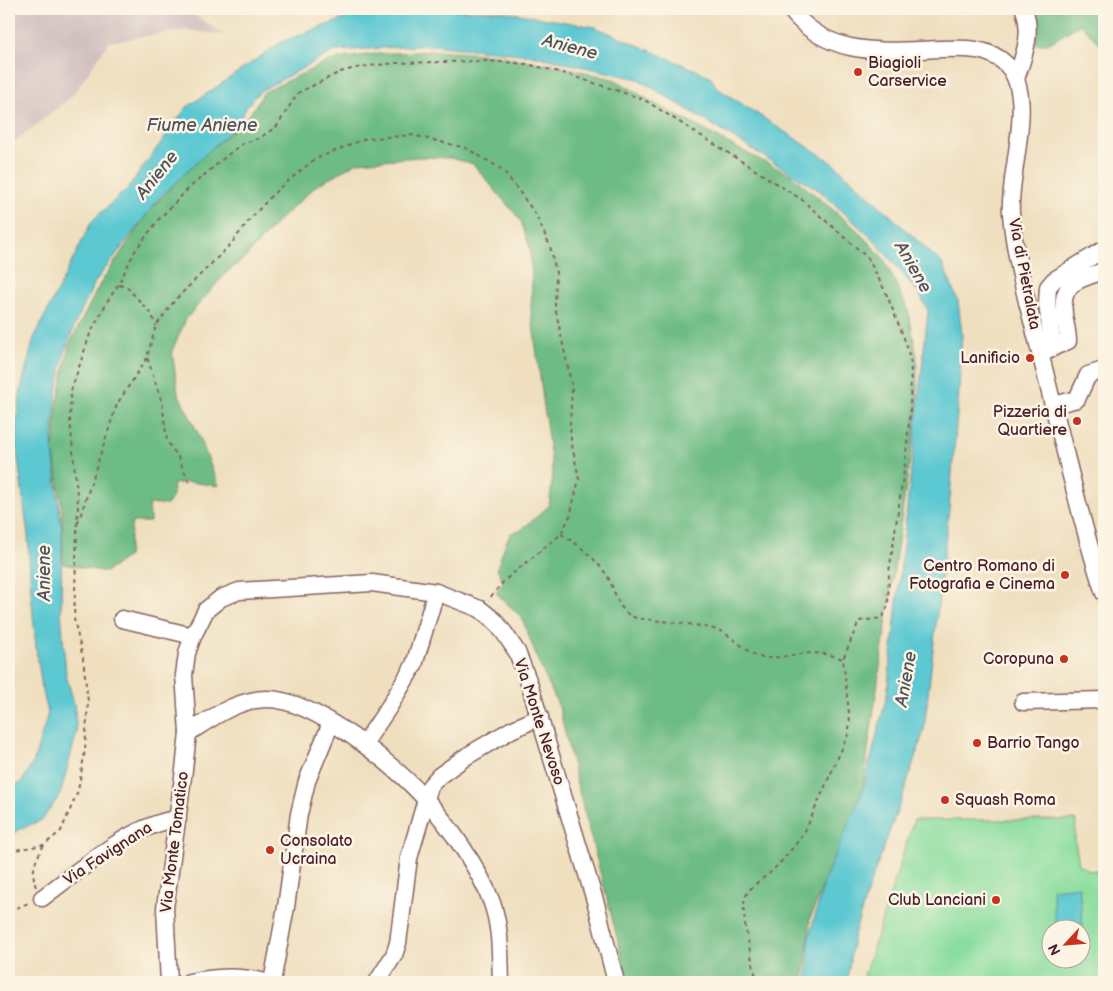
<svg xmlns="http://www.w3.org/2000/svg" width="1113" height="991" font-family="'Balsamiq Sans',sans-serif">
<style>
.industrial{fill:#d1bfbf}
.green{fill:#89dd9e;stroke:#6a7e64;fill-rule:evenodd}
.forest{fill:#6ebc85;stroke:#5c6e58}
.water{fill:#5bc8d2;stroke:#52747e}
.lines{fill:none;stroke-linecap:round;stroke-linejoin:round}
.minor-casing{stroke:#84625f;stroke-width:19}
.path{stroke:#84625f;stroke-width:2;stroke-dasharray:4 4;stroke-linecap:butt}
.minor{stroke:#fff;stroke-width:16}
.poi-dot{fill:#c8321e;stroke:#fcf5e5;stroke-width:2}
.labels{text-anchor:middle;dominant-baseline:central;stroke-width:5;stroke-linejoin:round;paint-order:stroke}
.poi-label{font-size:16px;fill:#4a1f2b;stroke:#fcf5e5;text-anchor:end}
.street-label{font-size:16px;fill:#4a1f2b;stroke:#fcf5e5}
.water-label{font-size:18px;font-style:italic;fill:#4f525d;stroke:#fcf5e5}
</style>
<rect width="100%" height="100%" fill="#fcf5e5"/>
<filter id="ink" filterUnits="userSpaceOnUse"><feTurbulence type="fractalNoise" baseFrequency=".02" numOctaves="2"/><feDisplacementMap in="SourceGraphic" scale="10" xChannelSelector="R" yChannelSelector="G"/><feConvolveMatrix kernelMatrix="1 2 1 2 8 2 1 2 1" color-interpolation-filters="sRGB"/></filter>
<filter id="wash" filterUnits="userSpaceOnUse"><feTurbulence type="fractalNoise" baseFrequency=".0096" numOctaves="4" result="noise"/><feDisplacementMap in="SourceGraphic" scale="20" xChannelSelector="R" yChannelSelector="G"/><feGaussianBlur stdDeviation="1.12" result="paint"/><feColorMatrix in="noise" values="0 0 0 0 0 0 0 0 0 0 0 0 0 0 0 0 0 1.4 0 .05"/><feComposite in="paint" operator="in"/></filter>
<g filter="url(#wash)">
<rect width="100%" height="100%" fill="#efdfbf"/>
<!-- industrial -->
<path class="industrial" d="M9 9H185L225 35 185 30 109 42 72 96 9 146Z"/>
<!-- green -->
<path class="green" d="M914 820H1076L1075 841 1079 864 1090 871 1104 869V982H862ZM1050 928H1080V958H1050Z"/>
<!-- forest -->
<g class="forest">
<path d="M1035 9H1104V49L1081 24 1048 44H1036Z"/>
<path d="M435 51 496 55 572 69 616 80 654 103 739 149 791 175 856 229 884 259 908 309 917 357V409L862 793 859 807 830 868 810 919 804 982H626L619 945 577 784 559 707 538 661 522 618 496 593 503 582 497 568 506 542 511 533 521 530 549 506 553 475 531 310 532 282 530 249 521 221 473 164 450 158 419 157 358 162 316 186 276 223 248 255 224 275 186 319 172 351 178 393 197 431 219 486 189 482 173 484V496L167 505 149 504 150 522H132L128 556 106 572 63 564 62 508 53 448 57 407 69 345 100 284 147 214 188 168 232 131 250 114 264 92 331 60 375 54Z"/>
</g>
<!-- water -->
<g class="water">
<path d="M403 9 501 11 595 27 710 76 717 88 833 163 942 263 958 301 962 334 959 391 949 509 924 730 902 798 870 884 853 938 847 982H807L809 937 826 876 862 793 887 695 928 311 919 293 875 241 820 191 638 79 531 55 430 45 335 51 260 91 247 106 238 124 161 196 95 282 75 324 64 354 57 392 52 440 62 532 61 610 66 675 74 703 77 732 60 795 42 820 20 829 9 836V787L21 783 34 761 48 713 42 688 36 648 31 592 28 536 15 435 21 389 34 338 92 221 128 188 186 108 283 41 363 12Z"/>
<path d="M1079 886 1083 928H1056L1052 889Z"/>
</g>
</g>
<g filter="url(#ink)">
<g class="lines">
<defs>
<g id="minor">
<path d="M790 9C829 59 883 51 941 49 963 48 990 47 1007 65 1037 97 1008 172 1011 213 1013 243 1020 273 1027 302 1036 335 1044 368 1052 401 1069 465 1083 531 1104 593"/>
<path d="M1016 79C1024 55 1033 34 1024 9"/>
<path d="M1053 348 1047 304 1048 287 1054 280 1101 251"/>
<path d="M1040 353 1068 341C1068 332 1065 323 1064 314 1060 282 1079 279 1104 271"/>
<path d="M1054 405 1077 399 1088 375 1104 370"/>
<path d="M122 619 193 636"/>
<path d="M1023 702 1104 700"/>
<path d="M188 733C212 718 237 699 267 699 314 699 397 766 427 801 451 828 480 870 492 903 501 928 500 956 501 982"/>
<path d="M364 744 389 707 414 665 436 592"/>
<path d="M42 898C79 871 131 824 178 819"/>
<path d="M169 982 165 908 184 770 188 733 184 675 187 653 193 636 206 610 221 598 239 591 372 583 436 592 480 609 495 621 505 634 517 652 529 683 596 904 616 982"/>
<path d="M189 982C216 977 239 975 265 982"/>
<path d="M272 982 286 907 299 814 307 781 331 723"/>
<path d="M377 982 394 955 398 943 409 858 430 786 439 776 467 756 511 730 540 717"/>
</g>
</defs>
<!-- minor casing -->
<use href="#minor" class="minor-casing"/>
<!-- path -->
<g class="path">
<path d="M119 285 127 287 152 315 156 326"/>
<path d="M189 482 178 457 167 441 162 402 147 357 156 326 175 300 231 244 251 218 278 189 315 159 364 139 412 135 466 148 503 170 535 213 550 246 556 272 555 307 572 387 570 424 571 440 579 479 570 516 561 534 505 580 488 600"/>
<path d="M78 523 117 404 147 358"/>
<path d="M561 534C577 543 595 558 606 574 615 587 616 608 631 616 636 619 646 619 653 620 675 623 700 624 720 631 733 636 753 659 765 658 796 657 811 647 843 659"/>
<path d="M9 851 44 845 61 831 78 791 85 750 88 702 83 658 74 619 78 504 70 419 71 391 90 334 107 302 118 285 135 251 159 219 189 188 230 153 242 144 260 138 277 126 298 93 340 72 360 67 396 63 487 61 527 64 563 73 643 99 801 199 868 258 886 293 906 343 911 364 910 411 905 464 889 572 888 606 882 618 859 621 843 659 850 722 848 735 806 829C797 844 785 858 772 871 763 879 749 886 745 898 740 915 753 963 757 982"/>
<path d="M36 887C30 871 36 859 44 845"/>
<path d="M9 911 31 902"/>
</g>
<!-- minor -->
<use href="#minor" class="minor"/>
</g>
</g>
<!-- markers -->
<g class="poi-dot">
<circle cx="858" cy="72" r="5"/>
<circle cx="1030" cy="358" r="5"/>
<circle cx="1077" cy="421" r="5"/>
<circle cx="1065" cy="575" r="5"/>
<circle cx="1064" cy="659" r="5"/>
<circle cx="977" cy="743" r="5"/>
<circle cx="945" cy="800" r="5"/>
<circle cx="270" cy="850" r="5"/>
<circle cx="996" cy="900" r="5"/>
</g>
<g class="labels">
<!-- poi labels -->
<g class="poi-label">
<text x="868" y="63" text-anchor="start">Biagioli<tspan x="868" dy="18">Carservice</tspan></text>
<text x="1020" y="358">Lanificio</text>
<text x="1067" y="412">Pizzeria di<tspan x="1067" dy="18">Quartiere</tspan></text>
<text x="1055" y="566">Centro Romano di<tspan x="1055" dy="18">Fotografia e Cinema</tspan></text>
<text x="1054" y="659">Coropuna</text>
<text x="987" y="743" text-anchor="start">Barrio Tango</text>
<text x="955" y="800" text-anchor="start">Squash Roma</text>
<text x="280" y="841" text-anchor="start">Consolato<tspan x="280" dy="18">Ucraina</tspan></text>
<text x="986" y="900">Club Lanciani</text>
</g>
<!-- street labels -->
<g class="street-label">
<text transform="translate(1024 274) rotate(79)">Via di Pietralata</text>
<text transform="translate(539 722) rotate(72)">Via Monte Nevoso</text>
<text transform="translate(175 842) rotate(-83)">Via Monte Tomatico</text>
<text transform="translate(108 854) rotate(-33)">Via Favignana</text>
</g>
<!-- water labels -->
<g class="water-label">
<text transform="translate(570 47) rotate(15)">Aniene</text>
<text x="202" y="125">Fiume Aniene</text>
<text transform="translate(157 175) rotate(-51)">Aniene</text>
<text transform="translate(913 267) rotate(60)">Aniene</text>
<text transform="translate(44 573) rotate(-90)">Aniene</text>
<text transform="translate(906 679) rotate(-80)">Aniene</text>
</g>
</g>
<!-- margin -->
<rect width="1113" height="991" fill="none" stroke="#fcf5e5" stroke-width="30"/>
<!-- north arrow -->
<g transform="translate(1066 944) rotate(244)"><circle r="24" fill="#fcf5e5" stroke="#b59f9b"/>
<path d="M0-4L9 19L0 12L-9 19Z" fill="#c8321e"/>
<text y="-8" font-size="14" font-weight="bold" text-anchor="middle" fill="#4a1f2b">N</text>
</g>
</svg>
